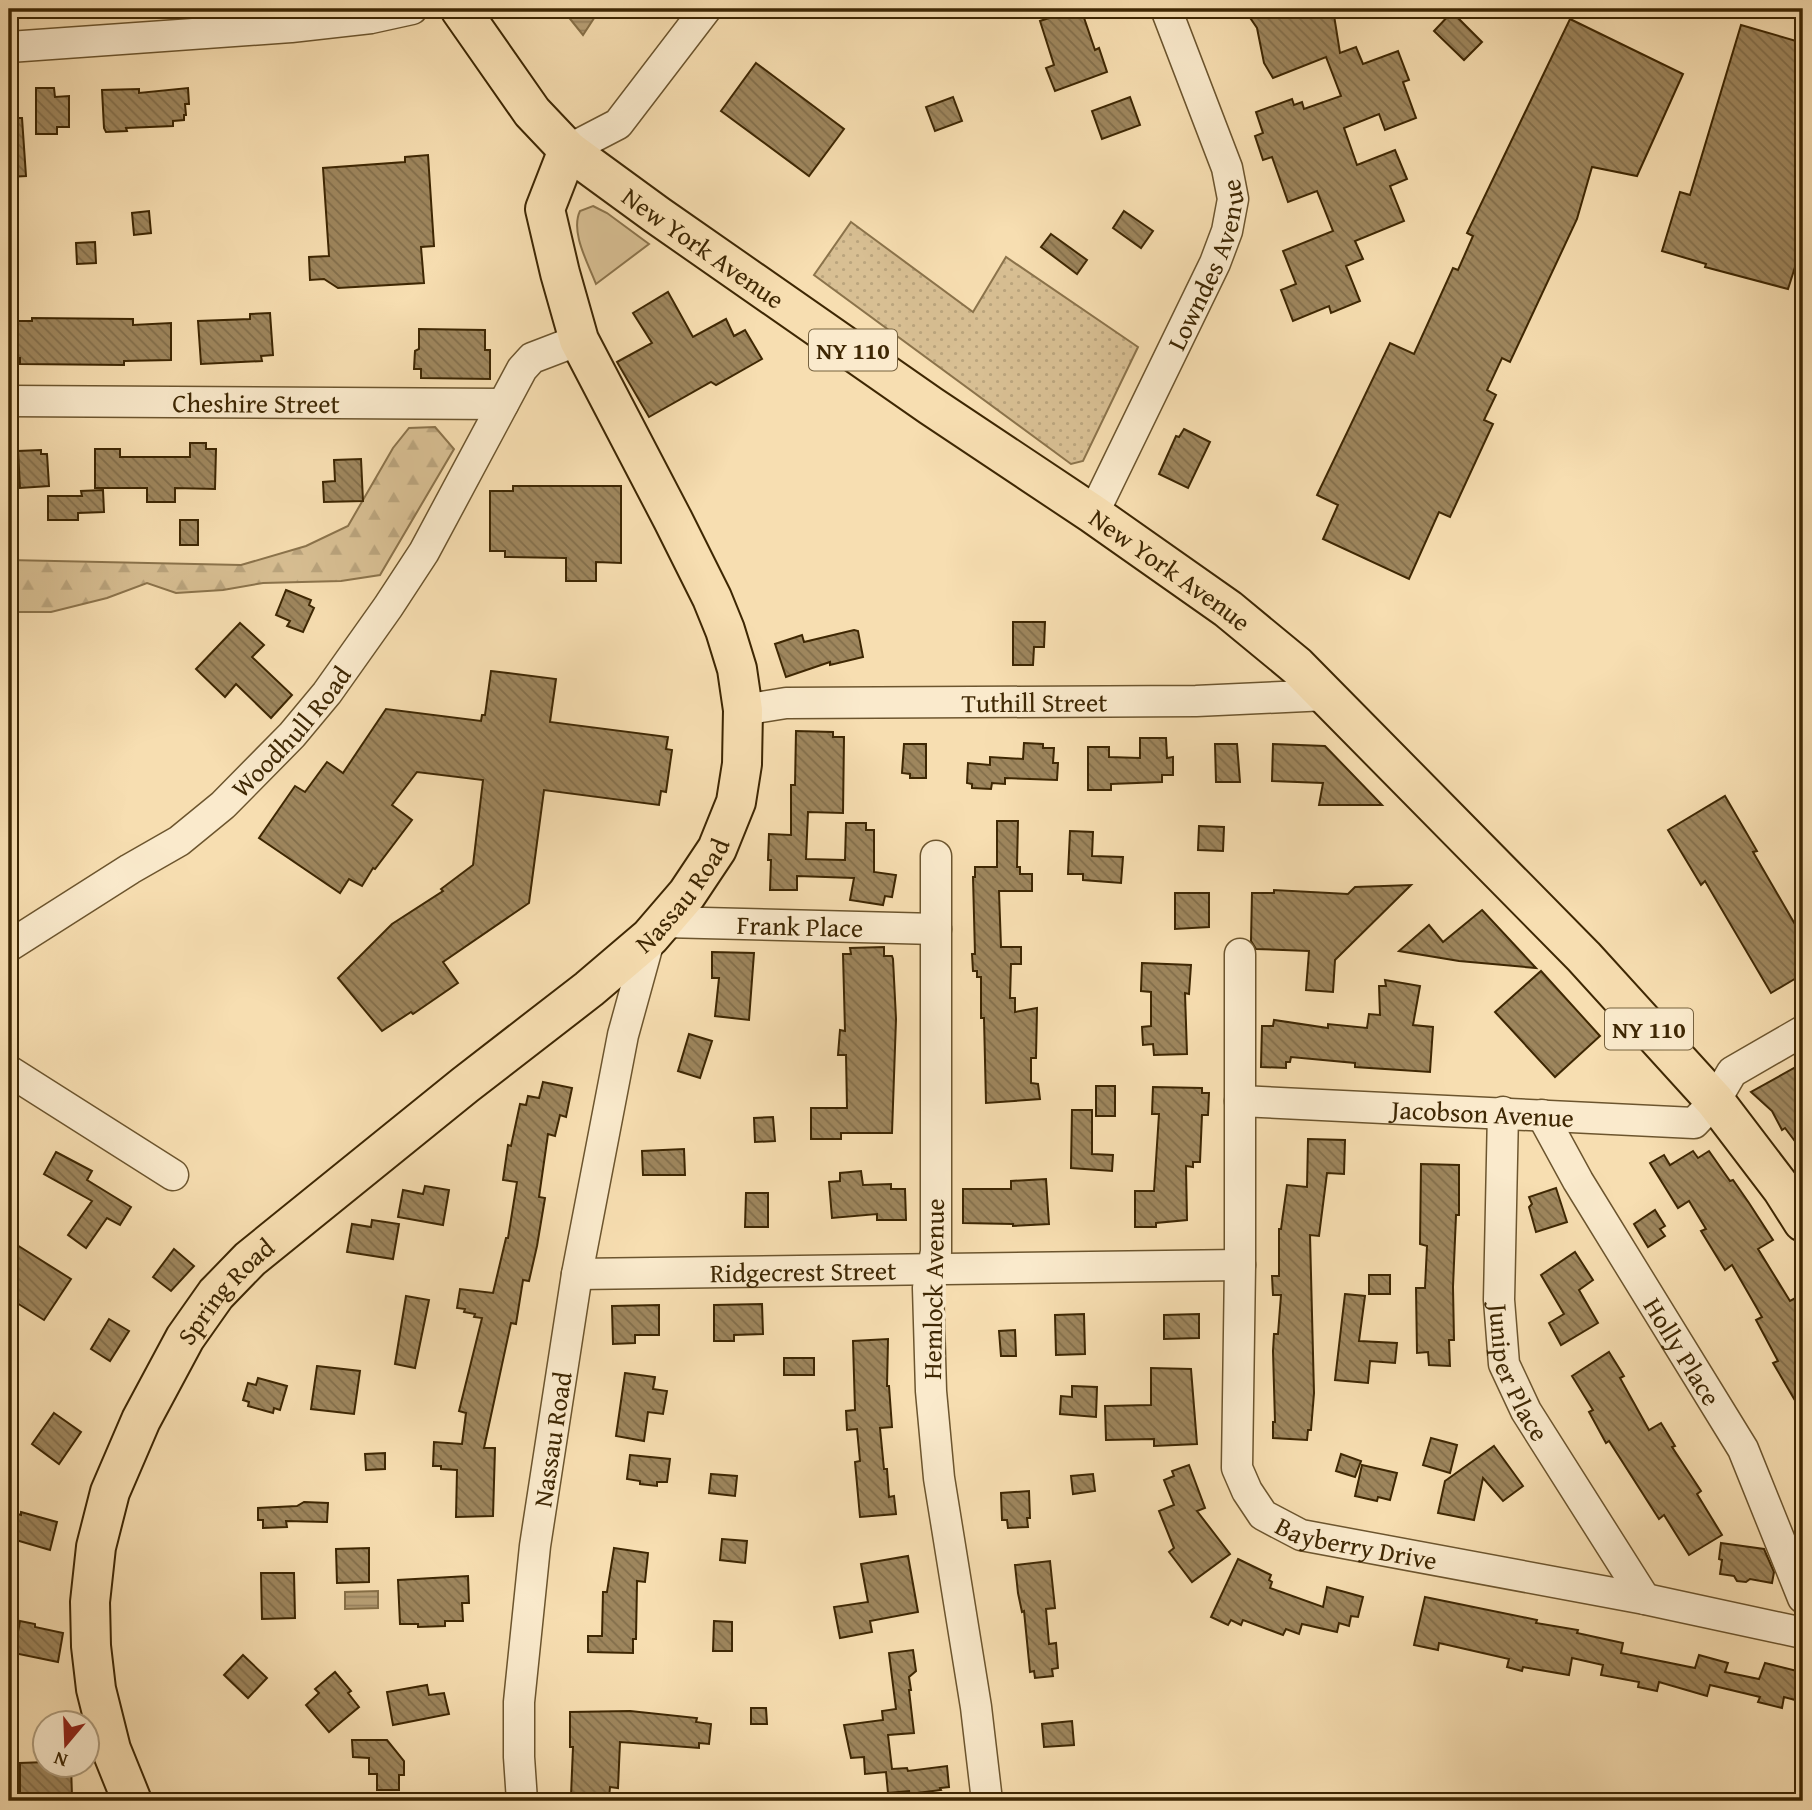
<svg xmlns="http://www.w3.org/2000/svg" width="1812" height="1810" font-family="'Gentium Book Plus',serif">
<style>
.green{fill:#d8bf93;stroke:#8b734b;stroke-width:2}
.forest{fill:url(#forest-firs);stroke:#8b734b;stroke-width:2}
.garden{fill:url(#garden-dots);stroke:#8b734b;stroke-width:2}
.water{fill:url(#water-rules);stroke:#877048;stroke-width:2}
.building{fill:url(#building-back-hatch);stroke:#3e2703;stroke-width:2}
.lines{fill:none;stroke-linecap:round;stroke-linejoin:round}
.minor-casing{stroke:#6c552e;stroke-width:33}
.major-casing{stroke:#3e2703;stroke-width:42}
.minor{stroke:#faeacc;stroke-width:30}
.major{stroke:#f7deb1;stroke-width:38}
.labels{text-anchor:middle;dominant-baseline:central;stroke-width:7;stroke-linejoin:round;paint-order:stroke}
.shield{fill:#faeacc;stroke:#76623f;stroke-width:2}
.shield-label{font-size:24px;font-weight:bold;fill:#3e2703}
.street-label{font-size:26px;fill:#3e2703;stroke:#faeacc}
</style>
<defs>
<pattern id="forest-firs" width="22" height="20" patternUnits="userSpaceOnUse" patternTransform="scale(1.75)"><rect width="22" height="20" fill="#d8bf93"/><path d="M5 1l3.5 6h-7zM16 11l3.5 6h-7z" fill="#baa47d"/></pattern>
<pattern id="garden-dots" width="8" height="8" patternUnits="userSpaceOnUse" patternTransform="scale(1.75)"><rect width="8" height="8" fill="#d8bf93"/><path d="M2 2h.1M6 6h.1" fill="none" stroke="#baa47d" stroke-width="1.8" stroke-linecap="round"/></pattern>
<pattern id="water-rules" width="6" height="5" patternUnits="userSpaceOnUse" patternTransform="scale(1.75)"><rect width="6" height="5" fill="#b8a076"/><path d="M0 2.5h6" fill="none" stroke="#97825f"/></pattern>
<pattern id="building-back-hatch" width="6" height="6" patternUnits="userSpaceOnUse" patternTransform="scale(1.75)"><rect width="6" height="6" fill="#9e865d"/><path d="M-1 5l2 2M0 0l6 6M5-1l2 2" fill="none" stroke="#826e4b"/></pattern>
</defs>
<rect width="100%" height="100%" fill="#f7deb1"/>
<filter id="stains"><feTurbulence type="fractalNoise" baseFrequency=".00286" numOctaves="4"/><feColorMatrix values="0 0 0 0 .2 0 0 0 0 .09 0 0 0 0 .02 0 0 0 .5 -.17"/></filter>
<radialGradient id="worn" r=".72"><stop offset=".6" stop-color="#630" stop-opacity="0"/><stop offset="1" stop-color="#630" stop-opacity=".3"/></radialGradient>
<!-- green -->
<path class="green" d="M593 206 607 213 649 244 596 284C588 263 570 232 580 211Z"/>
<!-- forest -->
<path class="forest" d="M435 427 454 449 380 575 341 581 263 583 223 590 176 593 147 583 107 598 51 612H9V560L241 565 306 546 348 526 393 448 409 428Z"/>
<!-- garden -->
<path class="garden" d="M851 222 973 312 1006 257 1138 347 1083 461 1071 464 814 275Z"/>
<!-- water -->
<g class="water">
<path d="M562 9H600L583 35Z"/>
<path d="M378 1591V1608L345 1609V1592Z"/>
</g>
<!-- building -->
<g class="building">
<path d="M1062 9H1081L1095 50 1099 48 1107 72 1055 91 1046 68 1054 65 1040 21 1049 18 1048 13Z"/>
<path d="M1244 9H1333L1340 53 1356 47 1363 64 1398 51 1409 80 1403 82 1416 118 1385 130 1379 114 1344 128 1357 165 1395 150 1407 179 1390 186 1404 221 1355 241 1363 259 1346 266 1360 301 1331 313 1329 306 1293 321 1281 290 1296 284 1283 251 1333 231 1317 191 1288 202 1272 157 1263 160 1255 136 1263 133 1256 112 1292 99 1294 105 1302 102 1304 109 1341 96 1326 57 1273 78 1264 63 1257 28Z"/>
<path d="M1452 12 1482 42 1464 60 1434 31Z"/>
<path d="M1570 19 1683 74 1637 176 1592 167 1577 219 1510 362 1502 358 1487 390 1496 395 1484 420 1493 424 1450 517 1439 512 1409 579 1323 539 1338 505 1317 495 1390 343 1414 354 1453 268 1458 270 1473 236 1467 233Z"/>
<path d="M1741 25 1803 43V266L1796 264 1788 289 1705 267 1706 264 1662 251 1680 192 1690 195Z"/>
<path d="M756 63 844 129 809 176 721 111Z"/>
<path d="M36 88H54L55 97 69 96V127H57V134H36Z"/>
<path d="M188 88 189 104H185L186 115H184V120L173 121V126L126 128 127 131 106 132 104 128 102 90 139 89V93Z"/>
<path d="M953 97 962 121 935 131 926 107Z"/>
<path d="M1130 97 1140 125 1102 139 1092 111Z"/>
<path d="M9 118H22L26 176 9 177Z"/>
<path d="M428 155 434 246 421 247 424 283 338 288 324 279 310 280 309 257 329 256 323 168 405 162V157Z"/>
<path d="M149 211 151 233 134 235 132 213Z"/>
<path d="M1124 211 1153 231 1141 248 1113 228Z"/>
<path d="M1051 234 1087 260 1077 274 1041 247Z"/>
<path d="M95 242 96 263 77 264 76 243Z"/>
<path d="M668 292 693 337 726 319 734 336 745 330 762 359 716 385 711 382 649 417 617 362 652 343 633 313Z"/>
<path d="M270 313 273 355 261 356 262 361 201 364 198 321 250 319V314Z"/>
<path d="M32 318 133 319V325L171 323V360L124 361V365L20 364V358H16L15 321H32Z"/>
<path d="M419 329 485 330V350H490V379L421 378V369H414L415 351 419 349Z"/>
<path d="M1184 429 1210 442 1188 488 1159 474 1176 436 1179 437Z"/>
<path d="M190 443H206V449H216L215 489 175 488V502H147V488H95V449H120V457H190Z"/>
<path d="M41 450V454H47L49 486 20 488 18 451Z"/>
<path d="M361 459 363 501 324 502 323 482 335 481 334 460Z"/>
<path d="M513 486H621V563L596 562V581H566V558L505 557V551H490V491H513Z"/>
<path d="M103 490 104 512 78 513V520H48V496H82L81 491Z"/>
<rect x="180" y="520" width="18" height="25"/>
<path d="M286 590 311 600 309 605 314 608 303 632 287 626 290 621 276 615Z"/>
<path d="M1013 622H1045L1044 647H1034L1033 665H1013Z"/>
<path d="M240 623 264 645 252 657 292 695 271 718 236 684 225 697 196 669Z"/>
<path d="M854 630 858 631 863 657 830 665V662L786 677 775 644 802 635 804 642Z"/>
<path d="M491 671 556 679 550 722 668 737 666 749 672 750 666 792 661 791 659 805 544 790 529 903 443 962 458 983 413 1014 411 1012 382 1031 338 978 392 924 443 891 441 889 473 865 483 780 417 772 392 805 412 820 375 869 373 868 362 886 349 879 340 893 259 838 295 786 305 792 327 762 343 773 386 709 481 721 482 715H485Z"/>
<path d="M796 731 833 732V737H844L843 813 808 812 806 859 845 860 846 823H866V830H874V872L896 875 892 897 885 896 883 905 850 900 854 878 797 876V890H770L771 860H768L769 834 791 835V785H795Z"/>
<path d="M1140 738H1166L1167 758 1173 757V775H1162V782L1111 784V790H1088V747H1109V757L1140 758Z"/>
<path d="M1024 743 1043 744V748H1054L1053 763H1058L1057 780 1005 778V784L992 783 991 789 972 788V784L967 783 968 763 990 765V757L1023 759Z"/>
<path d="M904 744H926V778H910V774L902 773Z"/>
<path d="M1215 744H1237L1240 782H1216Z"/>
<path d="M1273 744 1325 746 1382 805H1319L1323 783 1272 781Z"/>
<path d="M1725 796 1757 851 1753 852 1803 938V974L1771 993 1705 881 1701 885 1668 830Z"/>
<path d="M997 821H1018L1017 867H1020V874H1032V891H999L1001 947H1021V964H1011L1010 998H1015V1012L1037 1008 1036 1058H1031V1083L1038 1084 1040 1099 986 1103 984 1018H981V977H977V971H973L972 954H975L973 877H975V867H997Z"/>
<path d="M1199 826 1224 827 1223 851 1198 850Z"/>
<path d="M1070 831 1093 832 1092 856 1123 857 1121 883 1083 880V874H1068Z"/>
<path d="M1411 885 1335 960 1333 992 1306 990 1309 951 1256 949 1251 941 1252 893H1274V890L1348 894 1355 887Z"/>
<path d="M1175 893H1209V927L1175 929Z"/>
<path d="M1482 910 1536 968 1459 961 1399 951 1429 925 1443 942Z"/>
<path d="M884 947V956H892L893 959 896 1019 892 1133H841V1139H811V1108H847L846 1055H838L840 1030 845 1031 843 954H851L850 948Z"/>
<path d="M712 952 754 953 749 1020 715 1016 719 978H712Z"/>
<path d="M1142 963 1191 965 1189 994 1185 993 1187 1054 1154 1055 1153 1044 1143 1045 1142 1027 1151 1026V992L1141 991Z"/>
<path d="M1541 971 1600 1036 1555 1077 1495 1012Z"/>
<path d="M1385 980 1420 986 1413 1025 1433 1027 1430 1072 1355 1067V1063L1291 1057 1290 1062H1286V1068L1261 1067 1262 1026H1273L1274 1020 1328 1028V1024L1367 1028 1369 1014 1380 1015 1379 986H1386Z"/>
<path d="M689 1034 712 1041 700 1078 678 1071Z"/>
<path d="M1803 1063V1152L1785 1128 1782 1130 1772 1111 1751 1092Z"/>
<path d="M543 1082 572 1088 566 1117 560 1115 555 1136 548 1134 539 1197 545 1198 537 1246 529 1281 523 1280 516 1324 511 1323 484 1448H495L493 1516 456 1517 457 1470 441 1469V1466H433L434 1442 462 1444 466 1413 459 1411 482 1318 474 1317 475 1314 464 1312 465 1309 457 1308 460 1289 493 1293 506 1238H508L517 1182 503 1180 508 1145 511 1146 520 1104 526 1105 528 1096 539 1098Z"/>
<rect x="1096" y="1086" width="19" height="30"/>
<path d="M1153 1087 1202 1088V1093H1209L1208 1115H1202L1200 1162H1193V1167L1186 1166 1187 1220 1156 1223V1227H1135V1191H1154L1159 1114H1152Z"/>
<path d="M1072 1110H1092V1154L1113 1155 1112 1171 1071 1168Z"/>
<path d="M773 1117 775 1141 755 1142 754 1118Z"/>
<path d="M1308 1139 1345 1140 1344 1174 1327 1173 1319 1236 1310 1235 1314 1393 1311 1430H1308L1307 1440 1273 1438V1422H1275L1273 1351 1274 1334H1278L1281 1295H1273L1272 1276H1279V1229H1281L1287 1185 1307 1187Z"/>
<path d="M684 1149 685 1175H643L642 1151Z"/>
<path d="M1693 1151 1698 1158 1709 1151 1730 1181 1733 1180 1749 1203 1773 1240 1758 1249 1790 1301 1803 1294V1414L1773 1363 1778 1361 1756 1320 1762 1317 1732 1265 1725 1270 1701 1231 1706 1229 1689 1201 1678 1208 1650 1163 1664 1155 1670 1165Z"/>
<path d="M56 1152 92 1171 87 1180 131 1207 120 1225 107 1218 86 1248 68 1235 92 1201 44 1174Z"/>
<path d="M1421 1164 1459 1165V1215H1456L1453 1287 1454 1340H1449L1450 1366 1429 1365 1428 1352 1417 1353 1416 1288H1425L1427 1246 1420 1244Z"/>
<path d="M861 1171 863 1185 891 1184V1189H905L906 1220H877V1214L832 1218 829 1182 840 1181V1173Z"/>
<path d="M1046 1179 1049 1224 1013 1226V1224L963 1223V1189H1011V1181Z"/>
<path d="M425 1186 449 1190 443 1225 398 1217 403 1190 423 1194Z"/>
<path d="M1556 1188 1567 1222 1536 1232 1529 1207 1532 1204 1529 1197Z"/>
<path d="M746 1193H768V1227H745Z"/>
<path d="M1655 1210 1665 1226 1660 1229 1665 1236 1648 1247 1634 1224Z"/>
<path d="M372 1220 399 1224 393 1259 347 1252 352 1224 371 1227Z"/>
<path d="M9 1240 71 1279 44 1320 9 1298Z"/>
<path d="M174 1249 194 1266 171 1291 153 1277Z"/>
<path d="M1575 1252 1593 1280 1579 1290 1598 1323 1561 1345 1549 1323 1564 1314 1541 1275Z"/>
<rect x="1369" y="1275" width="21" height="19"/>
<path d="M1345 1294 1365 1296 1359 1341 1397 1343 1395 1363 1370 1361 1368 1383 1335 1380Z"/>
<path d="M406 1296 429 1300 415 1368 395 1364Z"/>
<path d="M762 1304 763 1334 734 1335V1341H714V1305Z"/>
<path d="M659 1305V1335H635V1343L613 1344 612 1306Z"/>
<path d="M1084 1314 1085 1354 1056 1355 1055 1315Z"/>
<path d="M1199 1314V1338L1164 1339V1315Z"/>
<path d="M109 1319 129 1331 110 1361 91 1349Z"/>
<path d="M1015 1330 1016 1356H1001L999 1331Z"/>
<path d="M888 1339 887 1386H889L892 1427 880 1428 884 1469H887L889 1497 894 1496 896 1514 860 1517 855 1462 860 1461 857 1429 847 1430 846 1411 855 1410 853 1341Z"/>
<path d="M1609 1352 1624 1376 1620 1378 1649 1430 1661 1423 1675 1446 1672 1447 1701 1491 1697 1494 1722 1535 1689 1555 1664 1515 1659 1519 1609 1441 1606 1443 1589 1412 1593 1410 1572 1376Z"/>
<rect x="784" y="1358" width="30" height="17"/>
<path d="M317 1366 360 1371 354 1414 311 1409Z"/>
<path d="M1151 1368 1191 1369 1197 1444 1154 1446V1439L1106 1440 1105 1406 1151 1405Z"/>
<path d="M625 1373 655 1377 653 1389 667 1391 663 1414 648 1412 644 1441 616 1436Z"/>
<path d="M258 1378 287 1386 280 1410 274 1408 273 1413 248 1406 249 1402 243 1400 248 1383 256 1385Z"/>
<path d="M1072 1386 1097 1387 1096 1417 1060 1414 1061 1396 1072 1397Z"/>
<path d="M54 1413 81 1432 59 1464 32 1444Z"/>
<path d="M1431 1438 1457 1445 1450 1473 1423 1465Z"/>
<path d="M1494 1446 1523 1486 1503 1501 1483 1478 1474 1520 1438 1513 1445 1481Z"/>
<path d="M385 1453V1469L366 1470 365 1454Z"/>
<path d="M1341 1454 1361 1461 1355 1477 1336 1471Z"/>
<path d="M630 1455 670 1459 667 1482H657V1486L640 1484V1481L627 1479Z"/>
<path d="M1189 1465 1205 1508 1197 1511 1230 1554 1192 1582 1169 1552 1174 1548 1159 1511 1174 1505 1164 1480 1174 1476 1172 1471Z"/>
<path d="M1362 1465 1397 1473 1390 1500 1378 1497 1377 1501 1355 1496Z"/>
<path d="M711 1474 737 1476 735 1496 709 1493Z"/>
<path d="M1093 1474 1095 1491 1073 1494 1071 1476Z"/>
<path d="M1029 1491 1030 1518H1027L1028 1527 1008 1528 1007 1520H1002L1001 1493Z"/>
<path d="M304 1502 328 1503 327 1522 286 1521 287 1527 263 1528V1520H258V1508L297 1506Z"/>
<path d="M21 1512 57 1522 50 1550 9 1538 14 1513 21 1515Z"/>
<path d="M722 1539 747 1541 745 1563 720 1560Z"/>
<path d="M1721 1543 1764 1549 1774 1572 1772 1583 1750 1579 1746 1582 1737 1581 1734 1576 1720 1574 1722 1560 1719 1559Z"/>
<path d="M369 1548V1582L337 1583 336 1549Z"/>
<path d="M614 1548 648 1553 645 1582 637 1581 636 1639H633V1653L588 1652V1636H602L603 1592H607Z"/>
<path d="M908 1556 918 1612 870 1621 872 1632 840 1638 834 1607 868 1602 861 1564Z"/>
<path d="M1238 1559 1271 1575 1269 1580 1272 1582 1270 1588 1323 1607 1327 1587 1363 1597 1358 1617 1351 1616 1349 1626 1339 1623 1337 1632 1302 1624 1299 1634 1286 1629 1283 1635 1243 1620 1241 1625 1231 1620 1228 1625 1211 1617Z"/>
<path d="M1050 1561 1055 1608 1046 1609 1049 1644 1056 1643 1058 1668 1052 1669 1053 1676 1035 1678 1034 1671 1030 1672 1024 1611 1022 1612 1018 1593 1015 1565Z"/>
<path d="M261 1573H294L295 1618 262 1619Z"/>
<path d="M468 1576 469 1603H462L463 1621H445V1626L418 1627V1624H400L398 1580Z"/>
<path d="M1425 1597 1537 1620 1536 1623 1578 1630 1577 1633 1623 1643 1621 1653 1695 1668 1699 1655 1728 1663 1725 1672 1759 1679 1765 1663 1801 1672 1795 1700 1784 1697 1782 1708 1758 1702 1760 1697 1710 1685 1707 1696 1659 1682 1657 1691 1638 1687 1639 1682 1601 1675 1603 1665 1572 1658 1569 1675 1523 1667 1522 1671 1507 1667 1509 1659 1439 1643 1438 1650 1414 1645Z"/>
<path d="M20 1621 35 1624V1627L63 1633 58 1662 14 1653Z"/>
<path d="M714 1621 732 1622V1651H713Z"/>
<path d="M913 1650 916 1671 909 1677 911 1690H909L914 1733 888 1735 892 1769 907 1768 908 1771 947 1766 949 1787 940 1788 941 1790 909 1794V1791L888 1793 886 1772 865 1774 864 1757 851 1758 844 1725 883 1720 882 1711 896 1709 889 1653Z"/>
<path d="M243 1655 267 1678 248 1698 224 1675Z"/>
<path d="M335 1672 351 1691 348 1693 359 1707 329 1732 306 1705 319 1693 315 1689Z"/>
<path d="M427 1685 429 1695 444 1693 449 1714 393 1725 387 1692Z"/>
<path d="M751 1708H766L767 1724H751Z"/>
<path d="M630 1711 697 1718 696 1722 711 1724 709 1744 699 1743V1748L620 1742 618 1788 610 1787 609 1798 571 1796 573 1747H570V1712Z"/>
<path d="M1072 1721 1074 1745 1044 1747 1042 1724Z"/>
<path d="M352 1740H387L404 1761V1775H399V1790H377V1774H369V1758L353 1757Z"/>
<path d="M46 1762V1765H71L72 1796 20 1798V1763Z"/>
</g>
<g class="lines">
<defs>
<g id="minor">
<path d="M9 47 291 27 371 18 412 9"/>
<path d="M568 150 618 124 706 9"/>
<path id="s1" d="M9 401 503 404"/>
<path id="s2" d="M1093 514 1215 263 1227 231 1233 199 1227 168 1166 9"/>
<path id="s3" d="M743 710 786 703 1196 701 1327 695"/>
<path d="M936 856V1252L928 1288 931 1391 939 1478 976 1707 987 1801"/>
<path id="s4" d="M664 922 936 929"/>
<path id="s5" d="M9 946 130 869 179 841 223 805 292 735 327 693 388 607 424 552 522 369 532 358 579 340"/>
<path id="s6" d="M1240 954V1265L1237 1468 1247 1491 1263 1515 1301 1535 1645 1599 1803 1633"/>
<path d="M9 1071 173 1175"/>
<path id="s7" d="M1240 1101 1694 1123 1715 1101 1732 1072 1803 1031"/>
<path id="s8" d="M1503 1112 1499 1300 1504 1364 1526 1411 1645 1599"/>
<path id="s9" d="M1542 1115 1578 1181 1743 1449 1803 1598"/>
<path id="s10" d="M577 1274 1240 1265"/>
<path id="s11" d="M522 1801 519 1757V1702L535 1546 577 1274 623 1035 650 937"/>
</g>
<g id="major">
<path id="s12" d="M460 9 532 112 568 150 657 215 931 406 1093 514 1228 609 1297 666 1584 957 1715 1101 1782 1189 1803 1222"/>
<path id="s13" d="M132 1801 111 1749 96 1689 91 1646 90 1602 96 1547 110 1492 141 1420 185 1338 216 1294 250 1259 465 1085 589 989 650 937 687 894 717 849 736 802 742 764 743 710 737 669 725 630 712 598 673 520 579 340 560 273 545 209 568 150"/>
</g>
</defs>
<!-- minor casing -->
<use href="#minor" class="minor-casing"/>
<!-- major casing -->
<use href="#major" class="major-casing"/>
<!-- minor -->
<use href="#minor" class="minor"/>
<!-- major -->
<use href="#major" class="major"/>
</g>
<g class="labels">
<!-- shield labels -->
<g class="shield">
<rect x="809" y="329.5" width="88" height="41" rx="5"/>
<rect x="1605" y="1008.5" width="88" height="41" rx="5"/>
</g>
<g class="shield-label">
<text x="853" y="350">NY 110</text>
<text x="1649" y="1029">NY 110</text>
</g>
<!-- street labels -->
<g class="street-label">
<text stroke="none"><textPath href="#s12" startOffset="345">New York Avenue</textPath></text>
<text stroke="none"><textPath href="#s2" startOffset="275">Lowndes Avenue</textPath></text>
<text stroke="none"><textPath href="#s1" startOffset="247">Cheshire Street</textPath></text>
<text stroke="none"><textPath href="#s12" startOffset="912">New York Avenue</textPath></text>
<text stroke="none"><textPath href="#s3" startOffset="292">Tuthill Street</textPath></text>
<text stroke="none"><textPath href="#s5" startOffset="357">Woodhull Road</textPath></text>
<text stroke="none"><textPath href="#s13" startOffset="1158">Nassau Road</textPath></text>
<text stroke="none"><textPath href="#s4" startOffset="136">Frank Place</textPath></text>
<text stroke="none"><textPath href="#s7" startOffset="243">Jacobson Avenue</textPath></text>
<text stroke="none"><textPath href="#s10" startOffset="226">Ridgecrest Street</textPath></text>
<text transform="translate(933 1289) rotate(-89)">Hemlock Avenue</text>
<text stroke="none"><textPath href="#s13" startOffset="551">Spring Road</textPath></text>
<text stroke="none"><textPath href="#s9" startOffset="275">Holly Place</textPath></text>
<text stroke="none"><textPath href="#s8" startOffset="264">Juniper Place</textPath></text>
<text stroke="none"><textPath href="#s11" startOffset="364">Nassau Road</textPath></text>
<text stroke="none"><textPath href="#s6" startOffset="667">Bayberry Drive</textPath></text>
</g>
</g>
<!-- margin -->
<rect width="1812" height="1810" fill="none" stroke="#f7deb1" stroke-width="35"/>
<rect x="10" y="10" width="1791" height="1789" fill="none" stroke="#3e2703" stroke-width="3.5"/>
<rect x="18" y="18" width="1777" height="1775" fill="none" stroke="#3e2703" stroke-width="2"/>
<!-- north arrow -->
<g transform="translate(66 1744) rotate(199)"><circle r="33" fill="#faeacc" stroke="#af9c7c" stroke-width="2"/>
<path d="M0-5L12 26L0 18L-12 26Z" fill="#8f2418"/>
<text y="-10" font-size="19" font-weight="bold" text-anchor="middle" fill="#3e2703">N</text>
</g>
<rect width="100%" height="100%" filter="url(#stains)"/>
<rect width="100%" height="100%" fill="url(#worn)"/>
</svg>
